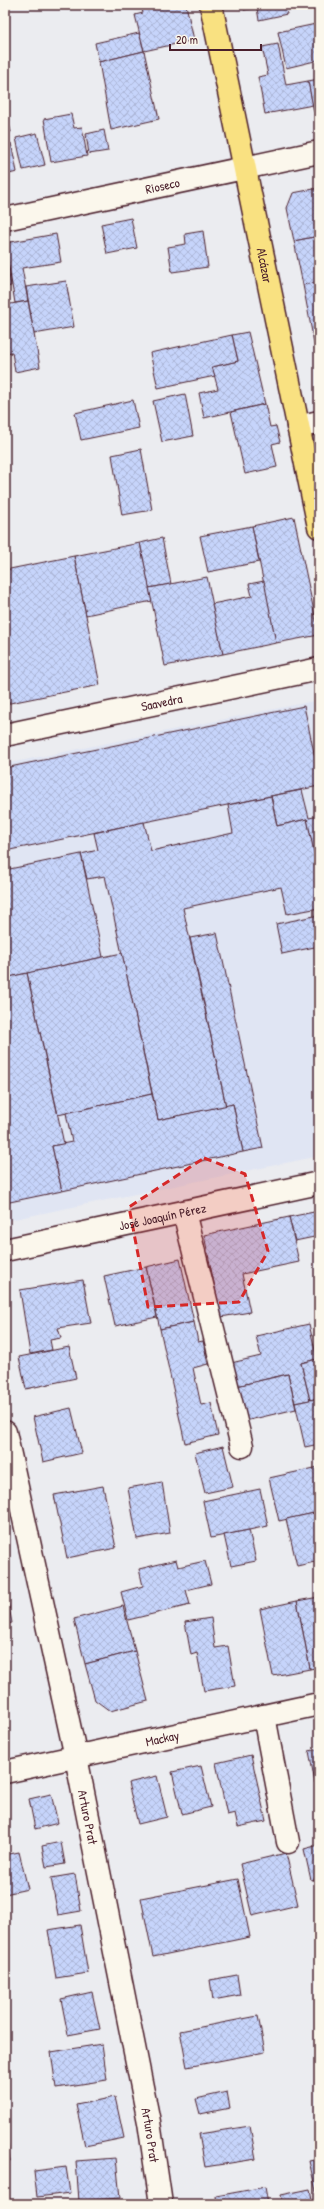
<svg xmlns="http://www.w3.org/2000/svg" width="324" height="2209" font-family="'Patrick Hand',sans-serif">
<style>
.built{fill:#e0e5f3}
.building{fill:url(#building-cross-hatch);stroke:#4a1f2b}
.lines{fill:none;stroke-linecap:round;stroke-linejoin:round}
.street-casing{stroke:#4a1f2b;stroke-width:25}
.secondary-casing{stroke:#4a1f2b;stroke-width:25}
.primary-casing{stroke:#4a1f2b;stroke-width:25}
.street{stroke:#fbf7ec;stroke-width:22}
.secondary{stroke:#fbf7ec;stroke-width:22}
.primary{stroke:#f9e181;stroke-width:22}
.marked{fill:#d62828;fill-opacity:0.2;stroke:#d62828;stroke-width:3;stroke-dasharray:8 5;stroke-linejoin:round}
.labels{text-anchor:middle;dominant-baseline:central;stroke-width:3;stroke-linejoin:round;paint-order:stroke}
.street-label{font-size:13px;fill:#4a1f2b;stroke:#fbf7ec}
</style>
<defs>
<pattern id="building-cross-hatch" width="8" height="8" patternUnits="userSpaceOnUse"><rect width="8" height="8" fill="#c6d4fb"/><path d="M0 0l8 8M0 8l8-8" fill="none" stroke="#acb6d7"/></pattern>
</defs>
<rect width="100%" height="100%" fill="#ebecf0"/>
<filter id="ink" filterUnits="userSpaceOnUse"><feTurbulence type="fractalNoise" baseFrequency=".025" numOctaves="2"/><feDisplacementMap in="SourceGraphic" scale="8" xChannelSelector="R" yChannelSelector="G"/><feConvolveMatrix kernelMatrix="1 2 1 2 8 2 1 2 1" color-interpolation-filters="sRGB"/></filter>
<g filter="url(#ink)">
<!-- built -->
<path class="built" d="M319 700V1156L5 1221V764Z"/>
<!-- building -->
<g class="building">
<path d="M141 5H186L194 40 144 51 135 15 143 13Z"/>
<path d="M243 5H285L287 14 259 20 257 8 244 10Z"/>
<path d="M316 24 319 37V60L286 68 278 32Z"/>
<path d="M139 33 144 51 99 62 95 43Z"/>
<path d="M278 44 286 85 308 81 313 105 265 114 258 77 268 75 262 47Z"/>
<path d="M144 51 159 119 111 130 99 62Z"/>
<path d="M319 79V111L314 112 308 81Z"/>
<path d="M5 108 11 132 5 133Z"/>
<path d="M71 114 74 128 82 127 87 156 51 162 44 119Z"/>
<path d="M104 130 108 151 89 154 86 134Z"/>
<path d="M37 133 45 165 23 170 16 138Z"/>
<path d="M11 143 17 172 5 175V144Z"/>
<path d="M319 188V236L294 241 287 208 293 193Z"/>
<path d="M131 218 137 248 107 254 101 224Z"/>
<path d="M203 231 208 267 172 272 168 247 186 244 185 234Z"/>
<path d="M56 234 61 262 22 268 28 301 15 303 5 243Z"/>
<path d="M319 236V282L303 285 294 241Z"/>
<path d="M5 250 11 286 5 287Z"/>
<path d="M66 281 74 327 34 334 26 287Z"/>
<path d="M319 282V369L303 285Z"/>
<path d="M28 301 40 367 15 372 12 352 5 353V305Z"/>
<path d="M248 332 265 404 204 418 199 393 218 389 212 367 238 361 232 335Z"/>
<path d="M232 335 238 361 212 367 215 376 158 388 150 353Z"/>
<path d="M5 376H7L9 395H5Z"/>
<path d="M185 394 193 436 162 442 153 401Z"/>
<path d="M133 400 139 428 81 440 75 413Z"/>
<path d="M265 404 270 427 276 426 280 442 272 444 277 467 245 474 231 412Z"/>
<path d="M141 449 152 510 122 515 112 455Z"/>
<path d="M294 517 319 635 276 643 252 526Z"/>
<path d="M252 526 259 562 208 572 200 536Z"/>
<path d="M162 538 171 584 149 588 140 543Z"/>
<path d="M140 543 152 601 86 615 74 556Z"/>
<path d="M74 556 100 685 5 704V570Z"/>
<path d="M207 577 223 654 165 666 149 588Z"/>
<path d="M264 581 276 643 223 654 212 604 252 596 249 584Z"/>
<path d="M304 706 319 776V786L5 851V768Z"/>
<path d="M302 790 309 818 319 816V863H316L307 819 277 826 271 796Z"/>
<path d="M271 796 277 826 307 819 319 876V908L287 914 281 887 183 908 226 1106 158 1120 105 876 87 879 81 854 98 850 94 833 144 822 151 851 233 833 228 805Z"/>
<path d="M81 854 103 957 5 978V870Z"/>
<path d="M319 915V946L282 954 276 924Z"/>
<path d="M217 933 263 1148 243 1152 233 1104 226 1106 190 938Z"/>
<path d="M122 953 152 1094 58 1115 27 973Z"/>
<path d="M27 973 64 1144 52 1146 62 1191 5 1203V978Z"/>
<path d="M152 1094 158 1120 233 1104 243 1152 62 1191 52 1146 72 1142 66 1113Z"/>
<path d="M319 1211V1236L295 1241 289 1217Z"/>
<path d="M289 1217 299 1262 242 1274 250 1312 221 1317 204 1235Z"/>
<path d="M180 1259 194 1322 160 1329 146 1267Z"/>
<path d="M146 1267 157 1317 115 1326 104 1276Z"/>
<path d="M83 1280 91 1323 58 1328 61 1338 50 1340 52 1350 30 1354 20 1290Z"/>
<path d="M194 1322 198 1342 203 1341 208 1364 193 1368 201 1405 211 1403 218 1435 185 1443 160 1329Z"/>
<path d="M309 1324 317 1359 301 1363 310 1400 295 1403 288 1374 237 1386 231 1363 261 1356 256 1336Z"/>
<path d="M69 1347 76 1378 26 1389 19 1357Z"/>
<path d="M317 1359H319V1398L310 1400 301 1363Z"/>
<path d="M288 1374 296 1409 245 1421 237 1386Z"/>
<path d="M319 1398V1444L305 1447 295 1403Z"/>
<path d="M71 1408 82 1453 43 1462 33 1417Z"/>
<path d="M223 1446 233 1487 205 1493 195 1453Z"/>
<path d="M319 1467V1512L279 1521 269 1478Z"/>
<path d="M162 1482 170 1533 137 1539 128 1488Z"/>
<path d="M103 1486 116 1548 67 1558 54 1495Z"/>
<path d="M260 1489 268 1526 211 1538 203 1501Z"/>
<path d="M319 1512V1561L297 1566 286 1519Z"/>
<path d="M249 1530 256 1561 231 1566 224 1535Z"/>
<path d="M176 1560 178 1567 205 1561 211 1584 186 1590 190 1605 128 1620 121 1592 143 1586 139 1569Z"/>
<path d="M7 1596 12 1623 5 1624V1597Z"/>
<path d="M319 1597V1667L310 1669 297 1601Z"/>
<path d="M297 1601 310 1669 273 1676 260 1609Z"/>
<path d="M123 1606 135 1651 85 1664 74 1619Z"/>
<path d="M211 1618 215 1648 228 1646 235 1686 204 1691 197 1653 191 1655 185 1622Z"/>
<path d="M135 1651 148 1701 110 1711 95 1700 85 1664Z"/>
<path d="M319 1749V1782L315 1783 309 1751Z"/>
<path d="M251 1755 266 1821 238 1827 235 1813 227 1815 216 1763Z"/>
<path d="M201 1766 211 1807 182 1814 172 1772Z"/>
<path d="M157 1776 167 1817 138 1824 128 1783Z"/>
<path d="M51 1794 58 1823 35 1829 29 1799Z"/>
<path d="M61 1842 65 1864 46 1867 42 1846Z"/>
<path d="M319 1845V1878L311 1880 304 1849Z"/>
<path d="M19 1852 28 1889 5 1894V1855Z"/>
<path d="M286 1853 298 1905 252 1916 240 1864Z"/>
<path d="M75 1874 81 1911 58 1915 51 1878Z"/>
<path d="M238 1879 250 1937 153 1957 141 1898Z"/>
<path d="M80 1925 88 1973 56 1978 48 1930Z"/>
<path d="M237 1975 240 1995 213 2000 210 1980Z"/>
<path d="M92 1992 100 2029 68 2035 61 1999Z"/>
<path d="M258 2016 265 2052 187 2067 180 2031Z"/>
<path d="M102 2044 107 2080 56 2088 51 2052Z"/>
<path d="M227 2092 230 2108 200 2114 196 2099Z"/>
<path d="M115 2097 124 2138 85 2146 76 2105Z"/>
<path d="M250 2126 256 2159 205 2167 199 2134Z"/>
<path d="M5 2128 10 2161 5 2162Z"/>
<path d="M116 2158 120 2198 79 2201 76 2161Z"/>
<path d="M319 2159V2204L309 2161Z"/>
<path d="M66 2167 70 2193 37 2197 34 2171Z"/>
<path d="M265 2187 268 2204H217L216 2196Z"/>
<path d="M310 2189 313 2204H283L281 2195Z"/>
</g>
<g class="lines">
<defs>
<g id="street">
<path id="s1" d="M5 219 319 152"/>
<path d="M298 427 319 422"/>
<path id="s2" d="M5 735 319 669"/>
<path d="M184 1212 242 1446"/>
<path id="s3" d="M5 1250 319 1183"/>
<path d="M264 1716 288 1842"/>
<path id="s4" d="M5 1772 319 1704"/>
</g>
<g id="secondary">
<path id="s5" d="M5 1432 76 1757 149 2122 161 2204"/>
</g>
<g id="primary">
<path id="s6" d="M211 5 319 527"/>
</g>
</defs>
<!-- street casing -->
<use href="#street" class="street-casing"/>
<!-- secondary casing -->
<use href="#secondary" class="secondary-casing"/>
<!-- primary casing -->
<use href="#primary" class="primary-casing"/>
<!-- street -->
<use href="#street" class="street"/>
<!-- secondary -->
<use href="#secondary" class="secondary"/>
<!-- primary -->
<use href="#primary" class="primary"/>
</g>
</g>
<!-- marked area -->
<path class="marked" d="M204 1158 245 1174 268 1251 239 1302 148 1307 129 1207Z"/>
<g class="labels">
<!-- street labels -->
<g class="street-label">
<text stroke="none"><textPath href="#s1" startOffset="161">Rioseco</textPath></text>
<text stroke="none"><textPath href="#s6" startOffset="266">Alcázar</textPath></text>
<text stroke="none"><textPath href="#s2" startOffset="160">Saavedra</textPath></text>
<text stroke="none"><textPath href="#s3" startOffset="161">José Joaquín Pérez</textPath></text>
<text stroke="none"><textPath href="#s4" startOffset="161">Mackay</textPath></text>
<text stroke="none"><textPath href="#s5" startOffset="394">Arturo Prat</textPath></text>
<text stroke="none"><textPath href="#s5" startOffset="718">Arturo Prat</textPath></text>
</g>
</g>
<!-- margin -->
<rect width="324" height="2209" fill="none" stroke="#fbf7ec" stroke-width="20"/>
<rect x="10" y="10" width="304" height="2189" fill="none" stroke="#4a1f2b" stroke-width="1.5" filter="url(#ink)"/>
<!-- scale -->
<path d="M170 44v6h91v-6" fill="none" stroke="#4a1f2b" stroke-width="2"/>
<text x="176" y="44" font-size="12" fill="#4a1f2b" stroke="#fbf7ec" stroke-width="3" paint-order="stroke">20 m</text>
</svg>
